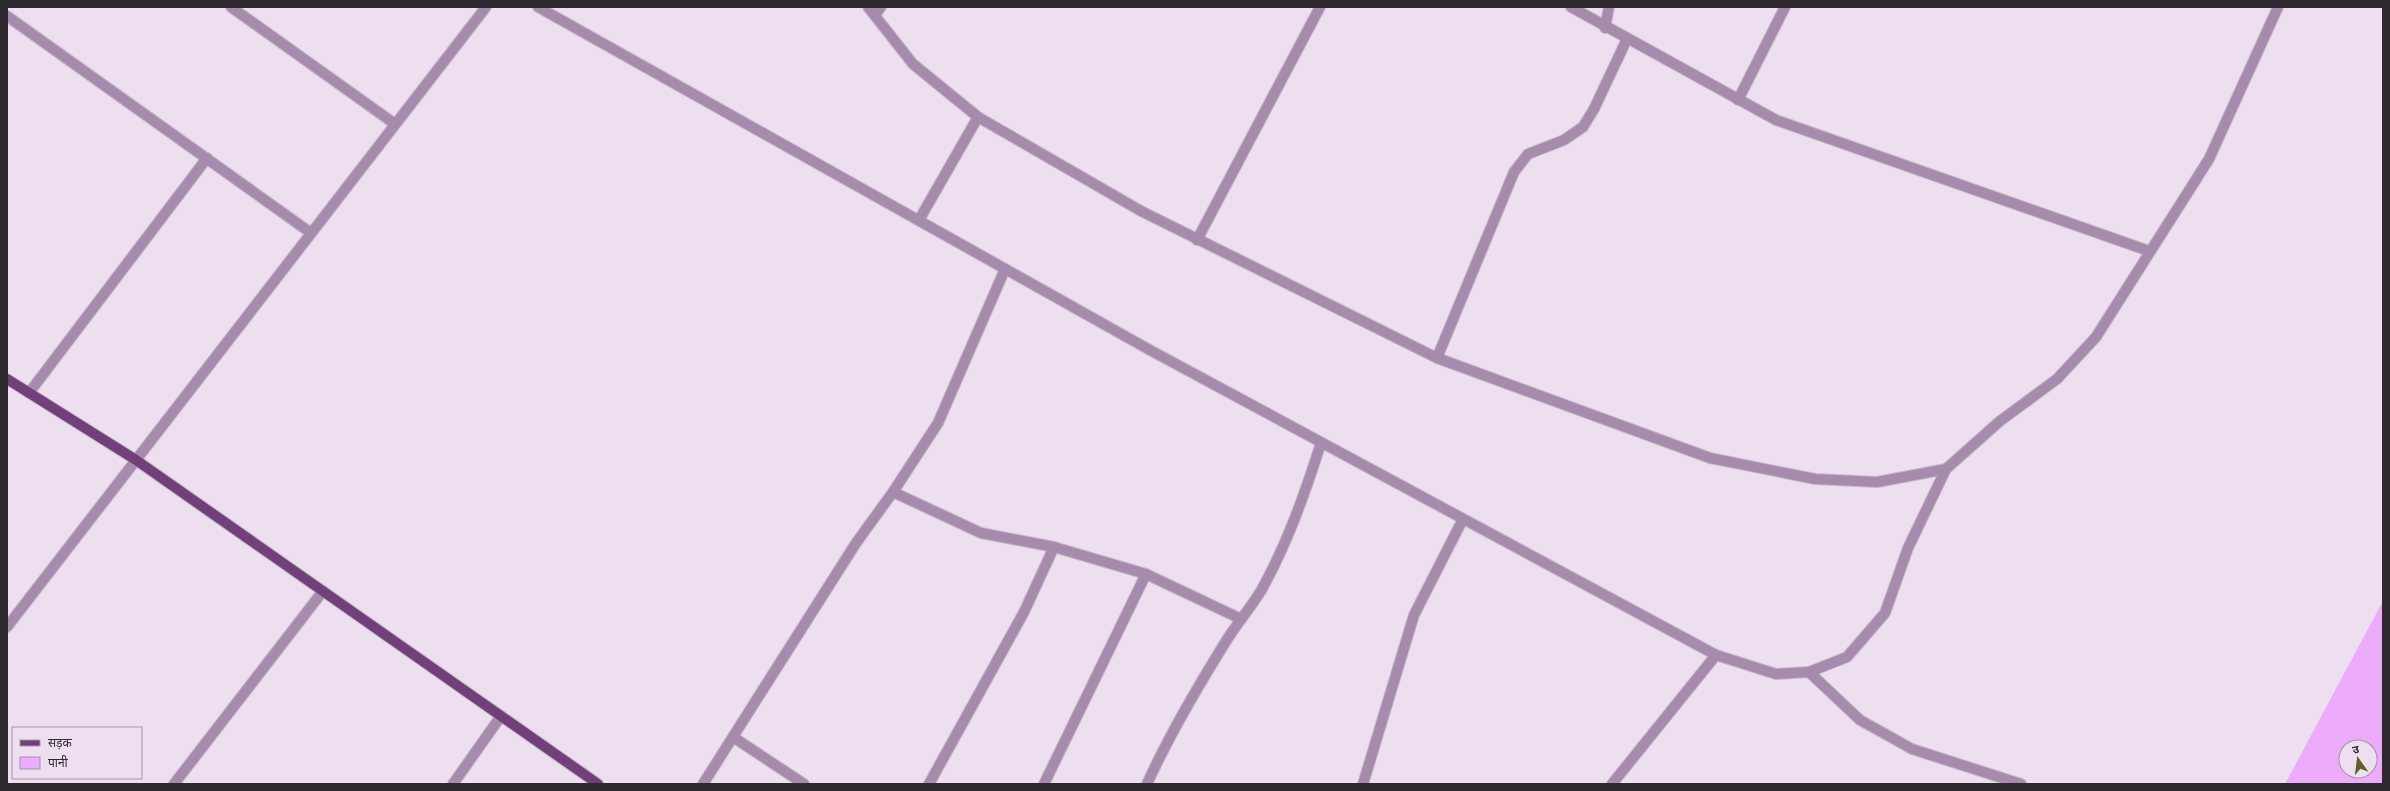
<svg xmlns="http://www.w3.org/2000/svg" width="2390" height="791" font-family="Figtree,'Noto Sans Devanagari',sans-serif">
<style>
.water{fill:#edabfb;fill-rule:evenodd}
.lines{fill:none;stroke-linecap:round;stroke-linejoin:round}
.minor-casing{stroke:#c7bac9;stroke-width:12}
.primary-casing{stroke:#c7bac9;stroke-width:12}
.minor{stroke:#a68bac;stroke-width:10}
.primary{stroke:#71407b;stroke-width:10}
</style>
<rect width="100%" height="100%" fill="#eddef0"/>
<!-- water -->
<path class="water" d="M2383 601V784H2285ZM2346 747H2370V771H2346Z"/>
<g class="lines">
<defs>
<g id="minor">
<path d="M231 7 395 124"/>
<path d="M538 7 1148 349 1716 655 1776 674 1809 672 1847 657 1885 613 1908 548 1946 469 2000 421 2057 379 2096 337 2209 159 2278 7"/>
<path d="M868 7 913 64 978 117 1141 211 1437 358 1710 458 1815 479 1877 482 1946 469"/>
<path d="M1571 7 1776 120 2149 251"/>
<path d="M875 15 881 7"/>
<path d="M7 16 311 233"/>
<path d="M1605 28 1609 7"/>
<path d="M1738 100 1785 7"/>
<path d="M919 220 978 117"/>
<path d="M1197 240 1320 7"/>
<path d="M1437 358 1514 172 1528 154 1564 140 1583 127 1594 109 1627 39"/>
<path d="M29 393 207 158"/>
<path d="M893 492 981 533 1054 547 1146 574 1241 619"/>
<path d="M7 627 486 7"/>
<path d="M1809 672 1860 720 1912 749 2021 784"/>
<path d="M733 737 804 784"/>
<path d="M174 784 323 591"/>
<path d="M453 784 501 716"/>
<path d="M703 784 856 543 893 492 938 423 1005 269"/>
<path d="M929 784 1024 612 1054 547"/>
<path d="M1044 784 1146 574"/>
<path d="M1147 784C1170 733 1198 686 1228 638 1239 621 1252 606 1262 589 1288 542 1305 493 1321 443"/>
<path d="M1363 784 1414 615 1463 519"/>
<path d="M1612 784 1716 655"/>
</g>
<path id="primary" d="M7 379 136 460 598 784"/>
</defs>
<!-- minor casing -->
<use href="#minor" class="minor-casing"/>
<!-- primary casing -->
<use href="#primary" class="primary-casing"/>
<!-- minor -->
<use href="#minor" class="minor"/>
<!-- primary -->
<use href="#primary" class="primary"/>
</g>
<!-- border -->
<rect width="2390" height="791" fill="none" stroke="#2e282f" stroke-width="16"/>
<!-- legend -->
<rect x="12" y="727" width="130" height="52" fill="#eddef0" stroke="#a195a3"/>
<rect x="20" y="740" width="20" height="6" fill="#71407b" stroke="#a195a3"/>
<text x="48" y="747" font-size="12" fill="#2e282f">सड़क</text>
<rect x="20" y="757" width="20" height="12" fill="#edabfb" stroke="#a195a3"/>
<text x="48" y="767" font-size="12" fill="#2e282f">पानी</text>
<!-- north arrow -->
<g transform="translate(2358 759) rotate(346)"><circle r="19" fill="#eddef0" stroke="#a195a3"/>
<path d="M0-3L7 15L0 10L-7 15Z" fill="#5e5f2c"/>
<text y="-6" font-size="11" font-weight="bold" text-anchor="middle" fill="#2e282f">उ</text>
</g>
</svg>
